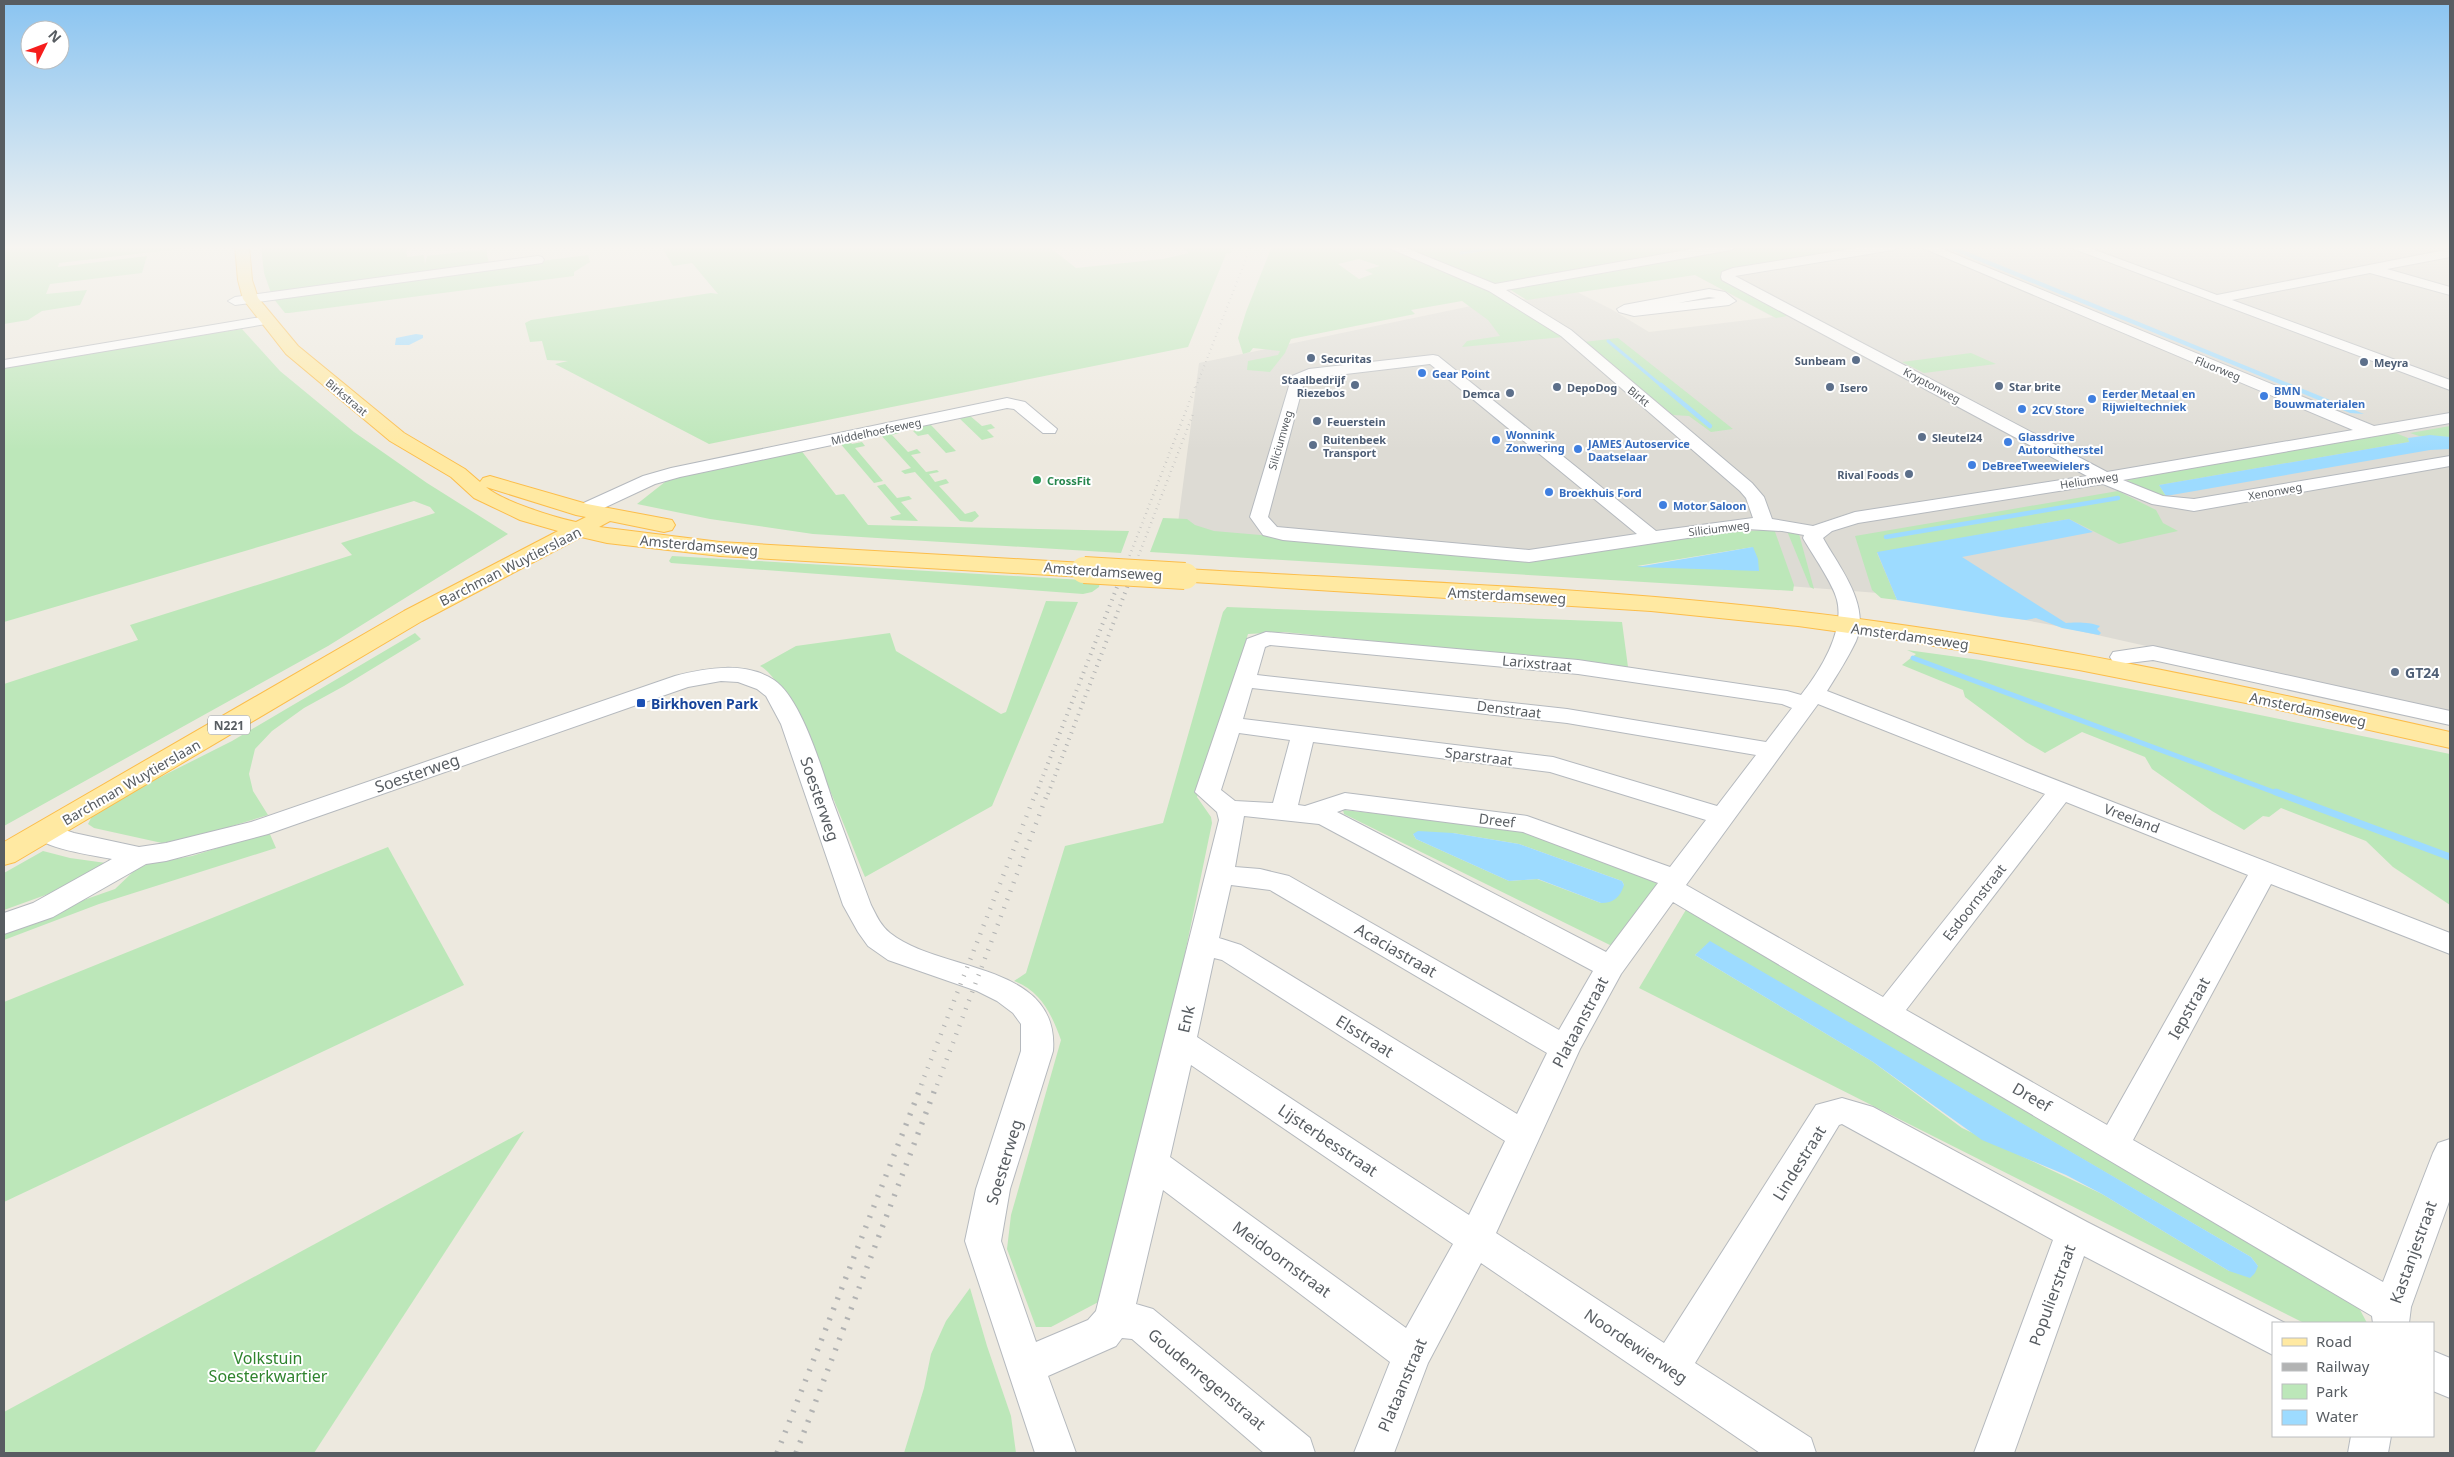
<svg xmlns="http://www.w3.org/2000/svg" width="2454" height="1457" font-family="'Noto Sans',sans-serif">
<style>
.industrial{fill:#dddbd4}
.green{fill:#bce7b9;fill-rule:evenodd}
.water{fill:#9ddbff}
.lines{fill:none;stroke-linecap:round;stroke-linejoin:round}
.stream-far3{stroke:#9ddbff;stroke-width:3}
.stream-far2{stroke:#9ddbff;stroke-width:4.5}
.stream-far1{stroke:#9ddbff;stroke-width:5}
.stream{stroke:#9ddbff;stroke-width:7}
.minor-casing{stroke:#b5b9be;stroke-width:2}
.major-casing{stroke:#fcbd4a;stroke-width:2}
.minor{fill:#fff;fill-rule:evenodd}
.major{fill:#ffe9a2;fill-rule:evenodd}
.rail-far4{stroke:#b2b3b3;stroke-width:2;stroke-dasharray:0.5 4;stroke-linecap:butt}
.rail-far3{stroke:#b2b3b3;stroke-width:2.5;stroke-dasharray:0.5 4.5;stroke-linecap:butt}
.rail-far2{stroke:#b2b3b3;stroke-width:4;stroke-dasharray:1 5.5;stroke-linecap:butt}
.rail-far1{stroke:#b2b3b3;stroke-width:4.5;stroke-dasharray:1 8;stroke-linecap:butt}
.rail{stroke:#b2b3b3;stroke-width:5.5;stroke-dasharray:2 9;stroke-linecap:butt}
.major-bridge-casing{stroke:#fcbd4a;stroke-width:28;stroke-linecap:butt}
.major-bridge{stroke:#ffe9a2;stroke-width:26}
.service-dot{fill:#5c6f8a;stroke:#fff;stroke-width:2}
.shop-dot{fill:#3f7fe0;stroke:#fff;stroke-width:2}
.leisure-dot{fill:#2e9e5b;stroke:#fff;stroke-width:2}
.transit-dot{fill:#1a4fb4;stroke:#fff;stroke-width:2}
.labels{text-anchor:middle;dominant-baseline:central;stroke-width:4;stroke-linejoin:round;paint-order:stroke}
.far-service-label{font-size:11px;font-weight:bold;fill:#4e5e75;stroke:#fff;text-anchor:start}
.far-street-label{font-size:11px;fill:#585d62;stroke:#fff}
.far-shop-label{font-size:11px;font-weight:bold;fill:#366cbe;stroke:#fff;text-anchor:start}
.far-leisure-label{font-size:11px;font-weight:bold;fill:#27864d;stroke:#fff;text-anchor:start}
.shield{fill:#fff;stroke:#8a8e91;stroke-width:1}
.shield-label{font-size:12px;font-weight:bold;fill:#585d62}
.street-label{font-size:14px;fill:#585d62;stroke:#fff}
.service-label{font-size:14px;font-weight:bold;fill:#4e5e75;stroke:#fff;text-anchor:start}
.transit-label{font-size:14px;font-weight:bold;fill:#164399;stroke:#fff;text-anchor:start}
.near-street-label{font-size:16px;fill:#585d62;stroke:#fff}
.near-park-label{font-size:16px;fill:#2f842e;stroke:#fff}
</style>
<rect width="100%" height="100%" fill="#ede9df"/>
<!-- industrial -->
<path class="industrial" d="M1893 246H2450V714L2057 626 1878 593 1788 586 1759 530 1577 563 1176 538 1199 363 1471 306 1577 292 1611 309 1649 332 1773 317 1695 275Z"/>
<!-- green -->
<g class="green">
<path d="M4 246H60L59 248 79 246H204L59 263 58 267 147 256 142 273 50 284 46 294 87 290 80 305 42 311 28 320 4 324Z"/>
<path d="M261 246H406L407 257 424 255 425 264 427 256 486 249 489 264 271 293 264 273Z"/>
<path d="M661 246H1048L1076 268 1163 259 1189 253 1179 246H1232L1231 253 1226 254 1188 347 709 444 555 364 568 361 547 360 542 341 530 342 525 323 531 320 711 293 718 294 692 263 673 266Z"/>
<path d="M1272 246H1385L1488 289 1563 337 1462 347 1467 341 1500 336 1488 320 1462 301 1411 310 1415 314 1291 339 1285 353 1270 372 1247 370 1248 361 1278 355 1280 351 1253 348 1250 352 1243 354 1238 338 1246 312ZM1359 259 1380 266 1365 270 1373 274 1359 279 1338 264Z"/>
<path d="M1400 246H1723L1500 284H1493Z"/>
<path d="M1735 246H1882L1720 275 1792 315 1776 318 1695 275 1527 300 1506 287Z"/>
<path d="M588 255 590 262 574 272V276L289 313H285L273 298 354 285Z"/>
<path d="M242 329 280 371 354 432 427 483 508 534 328 646 4 826V684L138 640 130 625 352 555 341 543 435 513 430 507 414 501 4 622V364Z"/>
<path d="M1618 338 1733 429 1711 432 1689 416 1673 415 1584 342Z"/>
<path d="M1971 353 1996 364 1924 373 1902 362Z"/>
<path d="M969 415 982 426 991 424 995 428 987 430 994 437 982 440 958 417Z"/>
<path d="M929 423 956 451 946 453 928 434 918 436 913 431 923 429 920 425Z"/>
<path d="M2450 426V437L2419 436 2410 433Z"/>
<path d="M895 430 899 433 892 435 908 452 917 449 921 453 911 455 926 472 937 470 939 472 929 474 935 482 946 479 949 483 939 486 965 514 975 511 979 516 972 522 960 521 915 472 905 474 901 471 911 468 879 433Z"/>
<path d="M2393 432 2408 438 2409 442 2159 485 2166 496 2151 493 2127 480Z"/>
<path d="M848 440 852 444 862 442 865 446 855 448 883 481 874 483 839 442Z"/>
<path d="M800 449 836 495 844 494 868 525 1129 531 1121 553 813 534 710 519 637 504 670 478Z"/>
<path d="M885 484 897 498 909 496 912 499 901 502 918 521 892 520 890 517 901 514 877 486Z"/>
<path d="M2118 491 2156 510 2163 523 2178 531 2119 544 2069 519 1877 553 1897 600 1881 598 1872 590 1855 536Z"/>
<path d="M1163 518 1187 519 1195 525 1214 531 1531 559 1691 536 1774 529 1794 585 1793 591 1150 552ZM1753 547 1664 566H1637Z"/>
<path d="M1787 531 1799 534 1814 589 1810 587Z"/>
<path d="M672 556 1100 581 1099 587 1092 592 1083 594 671 563 669 561Z"/>
<path d="M1046 601 1078 602 992 806 865 877C849 839 790 679 760 666L796 646 890 633 896 651 1001 714 1006 712Z"/>
<path d="M1227 607 1622 622 1628 667 1284 632 1248 634 1197 797 1211 817 1212 823 1165 1050 1106 1298 1051 1327H1036L1007 1249 1011 1215 1061 1040C1052 1015 1041 991 1014 981L1026 973 1065 846 1163 823 1223 612Z"/>
<path d="M415 633 421 639 344 686 304 708 272 731 255 749 249 774 253 791 268 815 196 837 162 843 94 828 88 824 95 810 232 741Z"/>
<path d="M1907 650 1980 660 2167 696 2450 754V905L2393 867 2366 841 2281 808 2269 817 2263 816 2244 830 2212 811 2152 769 2145 757 2082 732 2045 753 2026 742 1965 697 1963 690 1902 665 1916 654Z"/>
<path d="M1343 810 1518 828 1663 879 1616 948 1344 814ZM1453 833 1519 844 1622 881 1624 885 1601 903 1537 879 1509 881 1416 839 1413 834Z"/>
<path d="M269 832 276 848 99 904 4 940V928L115 889 135 870 148 864 192 856Z"/>
<path d="M388 847 464 985 4 1202V1002Z"/>
<path d="M43 851 70 858 113 864 98 876 4 910V873Z"/>
<path d="M1687 908 2358 1306 2367 1323H2304L1639 988ZM1710 942 2251 1257 2258 1266 2229 1271 2102 1194 1962 1128 1873 1062 1695 955Z"/>
<path d="M524 1131 314 1453H4V1412Z"/>
<path d="M970 1288 987 1346 1011 1416 1016 1453H904L924 1388 931 1354 946 1321Z"/>
</g>
<!-- water -->
<g class="water">
<path d="M1942 246H1953L2364 414 2350 413Z"/>
<path d="M416 334 423 335V338L409 345H395L396 338Z"/>
<path d="M2430 435 2450 437V449L2430 450 2166 496 2159 485 2403 443 2409 442 2408 438Z"/>
<path d="M2069 519 2093 532 1962 557 2066 623C2075 622 2091 622 2100 626L2097 629 2101 633 2099 635 2062 628 2036 618 2026 620 2002 617 1897 600 1877 552Z"/>
<path d="M1753 547 1758 559 1759 571 1637 567Z"/>
<path d="M1418 831 1453 833 1519 844 1622 881 1624 885C1620 897 1614 903 1601 903L1538 879 1509 881 1416 839 1413 834Z"/>
<path d="M1710 941 2251 1257 2258 1266 2255 1273 2250 1278 2229 1271 2102 1194 2066 1175 1982 1140 1873 1062 1695 955Z"/>
</g>
<g class="lines">
<!-- stream-far3 -->
<g class="stream-far3">
<path d="M1461 253 1508 246"/>
<path d="M1608 341 1663 387"/>
</g>
<!-- stream-far2 -->
<g class="stream-far2">
<path d="M1661 385 1710 426"/>
<path d="M1886 537 2118 498"/>
</g>
<!-- stream-far1 -->
<path class="stream-far1" d="M1913 658 2279 794"/>
<!-- stream -->
<path class="stream" d="M2276 792 2450 857"/>
<defs>
<g id="minor">
<path d="M1384 246H1401L1495 284 1709 246H1737L1731 250 1506 290 1571 330 1752 483 1764 497 1772 519 1813 526 1855 512 2087 476 1722 280 1721 277 1722 272 1733 268 1869 246H1899L1893 250 1735 276 2107 472 2353 430 1918 246H1935L2374 426 2450 413V423L2123 480 2163 496 2194 499 2450 456V466L2194 511 2152 504 2103 484 1858 523 1832 531 1823 538C1839 567 1871 605 1856 641 1848 658 1837 675 1827 691L2450 933V954L2271 884 2133 1140 2383 1282 2433 1153 2438 1143 2450 1139V1199L2411 1307 2409 1323H2373L2372 1316 1673 902 1621 974 1580 1049 1496 1233 1664 1343 1816 1105 1842 1098 1873 1107 2087 1222 2285 1323H2273V1355L2084 1256 2014 1453H1974L2053 1240 1842 1124 1839 1125 1695 1363 1811 1438 1816 1453H1760L1481 1263 1428 1363 1394 1453H1354L1390 1362 1163 1190 1136 1304 1153 1309 1310 1438 1315 1453H1264L1132 1339 1122 1338 1116 1346 1048 1376 1076 1453H1035L965 1241 976 1189 1021 1051V1024L1013 1013 997 1001 977 991 888 960 868 946 858 932 843 905 781 724 766 696 757 689 738 682 721 681 688 687 268 834 166 861 146 864 53 917 4 934V913L33 903 112 859C93 855 41 849 31 832L35 826 44 823 74 833 139 847 166 843 251 822 675 676C706 668 745 661 774 680 802 699 822 770 833 802 846 836 858 871 871 905 876 915 881 926 890 933 940 973 1060 962 1053 1051L1010 1189 1001 1241 1036 1342 1088 1320 1096 1311 1219 820 1217 812 1195 792 1247 639 1266 632 1578 660 1787 691 1801 695C1820 671 1845 631 1837 600 1833 583 1812 554 1803 538L1804 535 1782 531 1747 529 1529 562 1283 540 1263 535 1250 517 1292 376 1309 369 1433 355 1438 356 1656 531 1753 518 1746 498 1740 491 1561 336 1489 291ZM1430 364 1637 534 1529 550 1277 527 1268 517 1304 382 1312 378ZM1270 645 1578 674 1782 704 1792 708 1766 742 1567 709 1257 675 1265 647ZM1252 688 1567 723 1756 755 1717 806 1553 757 1243 719ZM1818 704 2045 794 1883 997 1686 885ZM1239 733 1290 740 1273 803 1235 801 1221 790ZM1313 742 1550 772 1706 820 1670 867 1527 816 1345 793 1305 806 1298 805ZM2066 802 2248 875 2107 1125 1906 1010ZM1345 809 1523 832 1658 883 1606 952 1337 812ZM1244 816 1319 824 1593 971 1559 1030 1289 876 1260 869 1235 867ZM1231 885 1270 890 1547 1053 1517 1114 1241 945 1219 938ZM1214 958 1222 960 1505 1141 1469 1215 1197 1037ZM1191 1065 1453 1244 1406 1328 1170 1157Z"/>
<path d="M2066 246H2084L2217 295 2450 249V257L2387 269 2450 287V295L2370 273 2232 300 2450 380V390Z"/>
<path d="M538 256 542 257 544 260 542 263 235 305 228 301 235 297Z"/>
<path d="M1709 289 1725 292 1736 301 1729 305 1634 316 1619 312 1617 309 1624 305ZM1709 297 1716 298 1678 303Z"/>
<path d="M267 316 274 320 272 323 4 368V360Z"/>
<path d="M1007 398 1025 402 1057 429 1055 433H1043L1014 409 1007 408 680 477 655 484 591 514H577L575 510 577 506 643 476 671 468Z"/>
<path d="M2153 646 2450 711V725L2153 660 2121 664 2113 662 2110 657 2113 652Z"/>
<path d="M2433 1351 2450 1358V1398L2433 1391Z"/>
<path d="M2351 1436H2391L2388 1453H2348Z"/>
</g>
<g id="major">
<path d="M235 246H249L252 280 258 298 298 346 404 433 465 469 480 482 483 478 490 476 587 504 672 520 675 525 672 530 664 532 610 521 599 527 720 542 1084 563 1092 565 1096 570 1092 575 1084 577 720 556 607 543 581 537 422 621 15 862 4 865V842L404 611 558 531 520 520 474 498 451 477 390 441 286 354 243 299 238 280ZM486 487 576 515 586 517 576 522C553 517 504 502 486 487Z"/>
<path d="M1185 569C1388 581 1592 587 1794 611 2015 636 2233 683 2450 732V748L2266 707 2079 670 1892 639 1798 626 1651 611 1177 581 1173 576 1177 571Z"/>
</g>
</defs>
<!-- minor casing -->
<use href="#minor" class="minor-casing"/>
<!-- major casing -->
<use href="#major" class="major-casing"/>
<!-- minor -->
<use href="#minor" class="minor"/>
<!-- major -->
<use href="#major" class="major"/>
<!-- rail-far4 -->
<path class="rail-far4" d="M1196 387 1251 246"/>
<!-- rail-far3 -->
<g class="rail-far3">
<path d="M1126 565 1196 385"/>
<path d="M1135 565 1193 414"/>
</g>
<!-- rail-far2 -->
<g class="rail-far2">
<path d="M1036 794 1126 564"/>
<path d="M1048 794 1136 564"/>
</g>
<!-- rail-far1 -->
<g class="rail-far1">
<path d="M921 1085 1036 792"/>
<path d="M937 1085 1048 792"/>
</g>
<!-- rail -->
<g class="rail">
<path d="M777 1453 922 1084"/>
<path d="M796 1453 937 1084"/>
</g>
<defs>
<path id="major-bridge" d="M1084 570 1185 576"/>
</defs>
<!-- major-bridge casing -->
<use href="#major-bridge" class="major-bridge-casing"/>
<!-- major-bridge -->
<use href="#major-bridge" class="major-bridge"/>
</g>
<!-- sky -->
<linearGradient id="sky" x2="0" y2="1"><stop stop-color="#8ac4f1"/><stop offset="0.55" stop-color="#f7f5f1"/><stop offset="1" stop-color="#f7f5f1" stop-opacity="0"/></linearGradient>
<rect width="2454" height="450" fill="url(#sky)"/>
<!-- markers -->
<g class="service-dot">
<circle cx="1311" cy="358" r="5"/>
<circle cx="1856" cy="360" r="5"/>
<circle cx="2364" cy="362" r="5"/>
<circle cx="1355" cy="385" r="5"/>
<circle cx="1999" cy="386" r="5"/>
<circle cx="1557" cy="387" r="5"/>
<circle cx="1830" cy="387" r="5"/>
<circle cx="1510" cy="393" r="5"/>
<circle cx="1317" cy="421" r="5"/>
<circle cx="1922" cy="437" r="5"/>
<circle cx="1313" cy="445" r="5"/>
<circle cx="1909" cy="474" r="5"/>
<circle cx="2395" cy="672" r="5"/>
</g>
<g class="shop-dot">
<circle cx="1422" cy="373" r="5"/>
<circle cx="2264" cy="396" r="5"/>
<circle cx="2092" cy="399" r="5"/>
<circle cx="2022" cy="409" r="5"/>
<circle cx="1496" cy="440" r="5"/>
<circle cx="2008" cy="442" r="5"/>
<circle cx="1578" cy="449" r="5"/>
<circle cx="1972" cy="465" r="5"/>
<circle cx="1549" cy="492" r="5"/>
<circle cx="1663" cy="505" r="5"/>
</g>
<circle class="leisure-dot" cx="1037" cy="480" r="5"/>
<rect class="transit-dot" x="636" y="698" width="10" height="10" rx="2.5"/>
<g class="labels">
<!-- far-service labels -->
<g class="far-service-label">
<text x="1321" y="358">Securitas</text>
<text x="1846" y="360" text-anchor="end">Sunbeam</text>
<text x="2374" y="362">Meyra</text>
<text x="1345" y="379" text-anchor="end">Staalbedrijf<tspan x="1345" dy="13">Riezebos</tspan></text>
<text x="2009" y="386">Star brite</text>
<text x="1567" y="387">DepoDog</text>
<text x="1840" y="387">Isero</text>
<text x="1500" y="393" text-anchor="end">Demca</text>
<text x="1327" y="421">Feuerstein</text>
<text x="1932" y="437">Sleutel24</text>
<text x="1323" y="439">Ruitenbeek<tspan x="1323" dy="13">Transport</tspan></text>
<text x="1899" y="474" text-anchor="end">Rival Foods</text>
</g>
<!-- far-street labels -->
<g class="far-street-label">
<text transform="translate(2218 368) rotate(22)">Fluorweg</text>
<text transform="translate(1932 385) rotate(28)">Kryptonweg</text>
<text transform="translate(1639 396) rotate(39)">Birkt</text>
<text transform="translate(347 397) rotate(40)">Birkstraat</text>
<text transform="translate(876 431) rotate(-12)">Middelhoefseweg</text>
<text transform="translate(1280 440) rotate(-74)">Siliciumweg</text>
<text transform="translate(2089 480) rotate(-9)">Heliumweg</text>
<text transform="translate(2275 491) rotate(-10)">Xenonweg</text>
<text transform="translate(1719 528) rotate(-7)">Siliciumweg</text>
</g>
<!-- far-shop labels -->
<g class="far-shop-label">
<text x="1432" y="373">Gear Point</text>
<text x="2274" y="390">BMN<tspan x="2274" dy="13">Bouwmaterialen</tspan></text>
<text x="2102" y="393">Eerder Metaal en<tspan x="2102" dy="13">Rijwieltechniek</tspan></text>
<text x="2032" y="409">2CV Store</text>
<text x="1506" y="434">Wonnink<tspan x="1506" dy="13">Zonwering</tspan></text>
<text x="2018" y="436">Glassdrive<tspan x="2018" dy="13">Autoruitherstel</tspan></text>
<text x="1588" y="443">JAMES Autoservice<tspan x="1588" dy="13">Daatselaar</tspan></text>
<text x="1982" y="465">DeBreeTweewielers</text>
<text x="1559" y="492">Broekhuis Ford</text>
<text x="1673" y="505">Motor Saloon</text>
</g>
<!-- far-leisure labels -->
<g class="far-leisure-label">
<text x="1047" y="480">CrossFit</text>
</g>
<!-- shield labels -->
<rect class="shield" x="208" y="715.5" width="42" height="19" rx="4"/>
<g class="shield-label">
<text x="229" y="725">N221</text>
</g>
<!-- street labels -->
<g class="street-label">
<text transform="translate(699 545) rotate(5)">Amsterdamseweg</text>
<text transform="translate(510 566) rotate(-27)">Barchman Wuytierslaan</text>
<text transform="translate(1103 571) rotate(4)">Amsterdamseweg</text>
<text transform="translate(1507 595) rotate(3)">Amsterdamseweg</text>
<text transform="translate(1910 636) rotate(8)">Amsterdamseweg</text>
<text transform="translate(1537 663) rotate(5)">Larixstraat</text>
<text transform="translate(1509 709) rotate(7)">Denstraat</text>
<text transform="translate(2308 709) rotate(12)">Amsterdamseweg</text>
<text transform="translate(1479 756) rotate(7)">Sparstraat</text>
<text transform="translate(131 782) rotate(-30)">Barchman Wuytierslaan</text>
<text transform="translate(2132 818) rotate(21)">Vreeland</text>
<text transform="translate(1497 820) rotate(7)">Dreef</text>
<text transform="translate(1974 902) rotate(-52)">Esdoornstraat</text>
</g>
<!-- service labels -->
<g class="service-label">
<text x="2405" y="672">GT24</text>
</g>
<!-- transit labels -->
<g class="transit-label">
<text x="651" y="703">Birkhoven Park</text>
</g>
<!-- near-street labels -->
<g class="near-street-label">
<text transform="translate(417 773) rotate(-19)">Soesterweg</text>
<text transform="translate(820 799) rotate(71)">Soesterweg</text>
<text transform="translate(1396 950) rotate(30)">Acaciastraat</text>
<text transform="translate(2189 1008) rotate(-61)">Iepstraat</text>
<text transform="translate(1186 1019) rotate(-77)">Enk</text>
<text transform="translate(1580 1022) rotate(-62)">Plataanstraat</text>
<text transform="translate(1365 1036) rotate(32)">Elsstraat</text>
<text transform="translate(2032 1097) rotate(30)">Dreef</text>
<text transform="translate(1328 1140) rotate(34)">Lijsterbesstraat</text>
<text transform="translate(1004 1162) rotate(-73)">Soesterweg</text>
<text transform="translate(1799 1163) rotate(-58)">Lindestraat</text>
<text transform="translate(2413 1252) rotate(-70)">Kastanjestraat</text>
<text transform="translate(1282 1259) rotate(36)">Meidoornstraat</text>
<text transform="translate(2052 1295) rotate(-70)">Populierstraat</text>
<text transform="translate(1636 1346) rotate(34)">Noordewierweg</text>
<text transform="translate(1207 1379) rotate(40)">Goudenregenstraat</text>
<text transform="translate(1402 1385) rotate(-67)">Plataanstraat</text>
</g>
<!-- near-park labels -->
<g class="near-park-label">
<text x="268" y="1358">Volkstuin<tspan x="268" dy="18">Soesterkwartier</tspan></text>
</g>
</g>
<!-- border -->
<rect width="2454" height="1457" fill="none" stroke="#585d62" stroke-width="10"/>
<!-- legend -->
<rect x="2272" y="1322" width="162" height="115" fill="#ffffff" stroke="#bcbec0"/>
<rect x="2282" y="1338" width="25" height="8" fill="#ffe9a2" stroke="#bcbec0"/>
<text x="2316" y="1347" font-size="15" fill="#585d62">Road</text>
<rect x="2282" y="1363" width="25" height="8" fill="#b2b3b3" stroke="#bcbec0"/>
<text x="2316" y="1372" font-size="15" fill="#585d62">Railway</text>
<rect x="2282" y="1384" width="25" height="15" fill="#bce7b9" stroke="#bcbec0"/>
<text x="2316" y="1397" font-size="15" fill="#585d62">Park</text>
<rect x="2282" y="1410" width="25" height="15" fill="#9ddbff" stroke="#bcbec0"/>
<text x="2316" y="1422" font-size="15" fill="#585d62">Water</text>
<!-- north arrow -->
<g transform="translate(45 45) rotate(48)"><circle r="24" fill="#ffffff" stroke="#bcbec0"/>
<path d="M0-4L9 19L0 12L-9 19Z" fill="#f61e1d"/>
<text y="-8" font-size="14" font-weight="bold" text-anchor="middle" fill="#585d62">N</text>
</g>
</svg>
